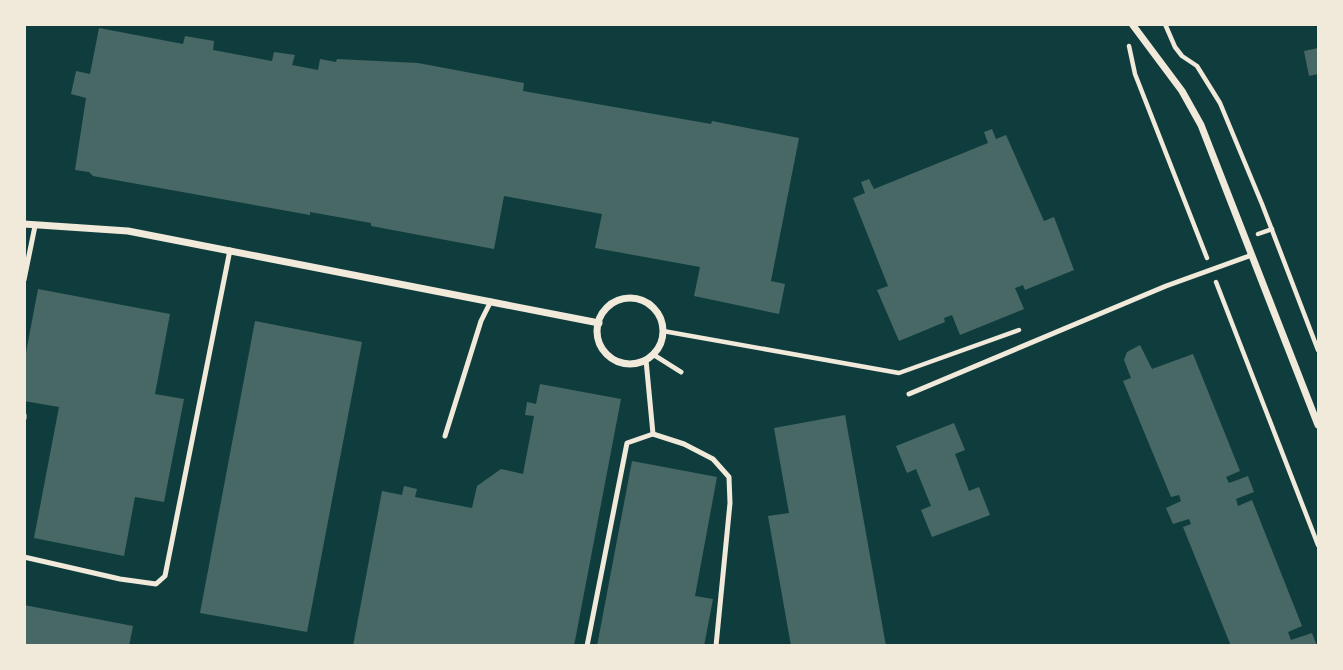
<svg xmlns="http://www.w3.org/2000/svg" width="1343" height="670" font-family="Helvetica,sans-serif">
<style>
.building{fill:#486865}
.lines{fill:none;stroke-linecap:round;stroke-linejoin:round}
.path{stroke:#f1e9da;stroke-width:4.5}
.service{stroke:#f1e9da;stroke-width:5}
.minor{stroke:#f1e9da;stroke-width:7}
</style>
<rect width="100%" height="100%" fill="#0f3d3e"/>
<!-- building -->
<g class="building">
<path d="M99 28 183 44 185 36 214 41 213 50 272 61 274 52 295 55 292 65 318 70 320 59 336 62 337 59 418 63 524 83 523 91 711 124 712 121 799 138 771 281 785 284 779 314 694 296 700 267 595 248 602 214 504 196 494 249 371 226V223L310 212V215L93 176 89 172 75 170 86 98 71 94 76 71 90 74Z"/>
<path d="M1318 48V74L1309 76 1304 51Z"/>
<path d="M992 129 996 139 1006 135 1044 221 1054 217 1074 270 1025 290 1023 285 1015 288 1024 309 960 335 952 315 944 318 945 322 899 341 877 290 888 286 853 198 865 193 861 182 869 179 874 189 988 143 984 132Z"/>
<path d="M38 289 170 314 155 394 184 399 164 502 135 497 124 556 34 538 59 407 24 401V363Z"/>
<path d="M255 321 362 342 307 632 200 613Z"/>
<path d="M1140 345 1152 369 1193 354 1240 471 1226 477 1229 483 1248 476 1254 492 1236 499 1238 506 1252 500 1302 626 1288 632 1291 640 1312 633 1317 646H1231L1183 527 1191 524 1189 519 1173 524 1166 508 1181 501 1179 495 1171 497 1123 381 1131 378 1124 360 1127 352Z"/>
<path d="M540 384 621 399 574 646H353L382 491 402 495 404 486 417 489 415 497 472 508 477 486 501 469 523 474 534 416 525 415 527 402 536 404Z"/>
<path d="M845 415 886 646H791L768 516 789 513 774 428Z"/>
<path d="M954 423 965 450 955 454 969 491 979 487 990 515 932 537 921 510 931 506 916 469 907 473 896 446Z"/>
<path d="M632 461 717 477 695 596 713 599 704 646H597Z"/>
<path d="M24 605 133 626 129 646H24Z"/>
</g>
<g class="lines">
<!-- path -->
<g class="path">
<path d="M1165 24 1175 47 1182 56 1197 66 1220 103 1262 204 1318 350"/>
<path d="M1129 46 1135 74 1207 258"/>
<path d="M1258 234 1272 229"/>
<path d="M1216 282 1318 545"/>
<path d="M663 331 899 373 1019 330"/>
</g>
<!-- service -->
<g class="service">
<path d="M24 280 35 226"/>
<path d="M654 355 681 372"/>
<path d="M646 360 653 434"/>
<path d="M909 394 1166 286 1252 255"/>
<path d="M24 415V418"/>
<path d="M445 436 481 321 491 301"/>
<path d="M24 557 120 579 156 584 165 576 230 250"/>
<path d="M587 646 627 443 653 434 684 444 713 459 729 477 730 503 716 646"/>
</g>
<!-- minor -->
<g class="minor">
<path d="M1132 24 1182 91 1201 125 1318 425"/>
<path d="M24 224 128 231 599 323"/>
<circle cx="630" cy="331" r="33"/>
</g>
</g>
<!-- border -->
<rect width="1343" height="670" fill="none" stroke="#f1e9da" stroke-width="52"/>
</svg>
